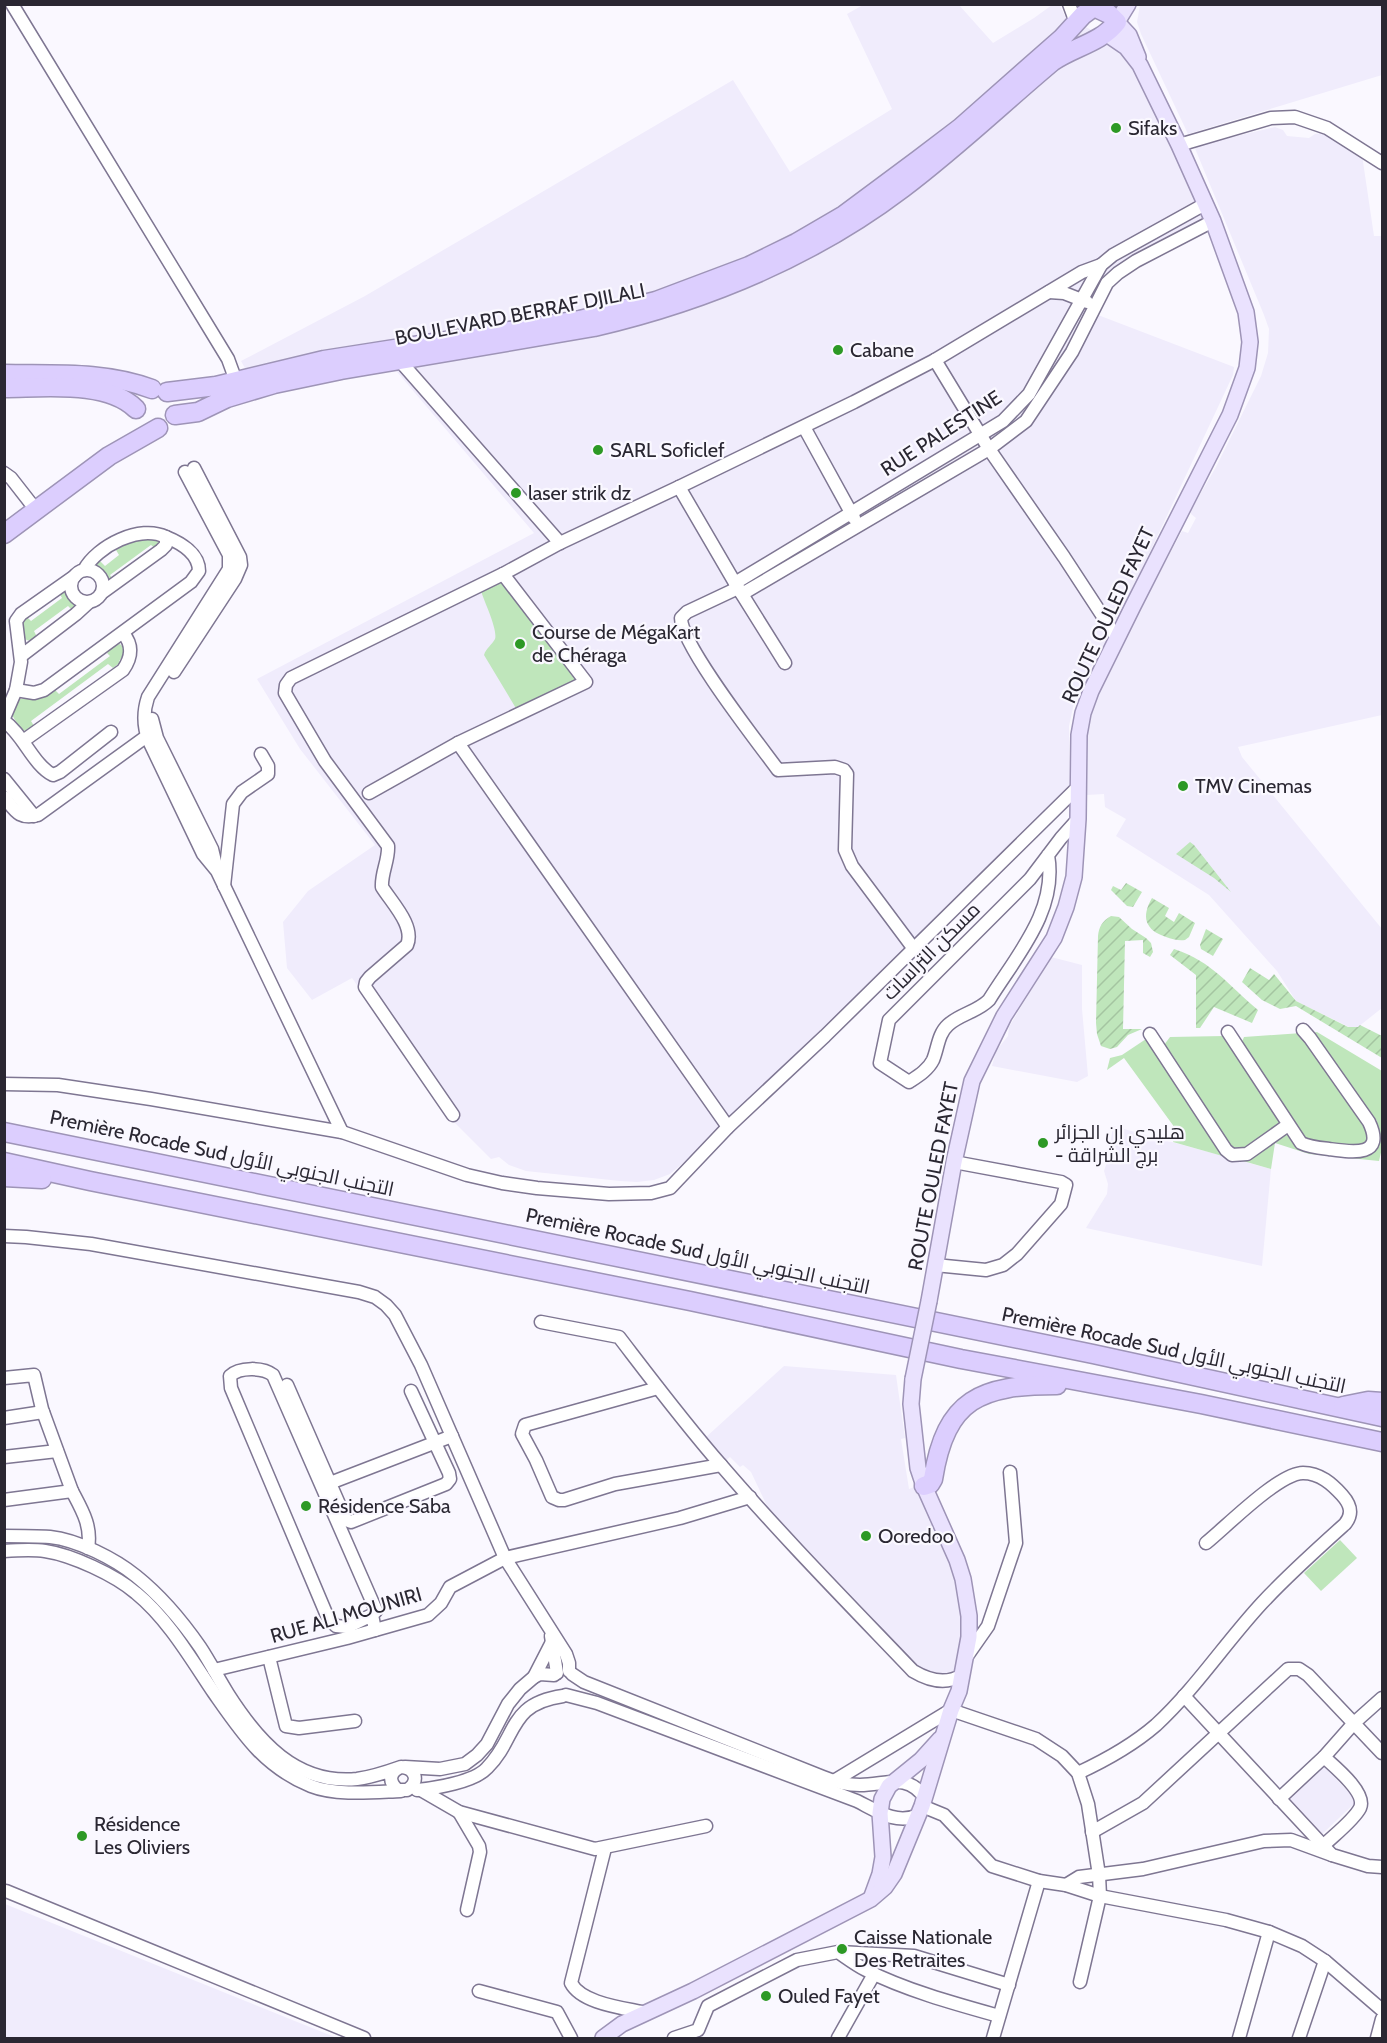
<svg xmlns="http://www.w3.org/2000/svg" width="1387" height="2043" font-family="Cabin,Cairo,sans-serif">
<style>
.built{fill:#f0ecfc}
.green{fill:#bfe6bb}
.garden{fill:url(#garden-furrows)}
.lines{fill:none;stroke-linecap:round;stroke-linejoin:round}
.minor-casing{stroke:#7e7692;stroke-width:15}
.major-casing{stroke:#9e94b7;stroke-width:18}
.highway-casing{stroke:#9e94b7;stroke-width:21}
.minor{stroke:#fff;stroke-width:12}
.major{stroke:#eae2fe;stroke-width:15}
.highway{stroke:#dccefe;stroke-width:18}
.major-bridge-casing{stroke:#9e94b7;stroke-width:18;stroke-linecap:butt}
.major-bridge{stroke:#eae2fe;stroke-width:15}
.poi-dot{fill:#2d9925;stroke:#faf8ff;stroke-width:2}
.labels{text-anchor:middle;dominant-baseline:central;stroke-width:4.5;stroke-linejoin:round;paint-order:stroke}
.poi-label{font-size:20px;fill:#2a2732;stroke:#faf8ff;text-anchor:start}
.street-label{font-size:20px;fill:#2a2732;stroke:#faf8ff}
</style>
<defs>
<pattern id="garden-furrows" width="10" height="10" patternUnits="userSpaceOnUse" patternTransform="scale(1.5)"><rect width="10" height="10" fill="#bfe6bb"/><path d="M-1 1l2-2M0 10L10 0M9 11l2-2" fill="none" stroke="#a4c5a1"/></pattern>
</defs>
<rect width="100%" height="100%" fill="#faf8ff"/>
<!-- built -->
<g class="built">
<path d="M1059 4 1065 16 1116 43 1130 56 1194 192 1209 231 1186 239 1133 266 1115 283 1098 315 1234 367 1233 375 1119 618 1076 694 1069 726 1070 802 833 1036 670 1174 654 1180 637 1182 620 1181 526 1171 509 1165 499 1157 491 1159 452 1120 352 978 312 1000 287 968 283 922 308 891 375 845 300 749 257 679 534 533 375 346 246 370 241 361 365 296 733 80 790 172 892 109 847 14 863 5H959L993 43 1034 18 1052 5Z"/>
<path d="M1140 5H1382V75L1188 134 1141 34 1137 22Z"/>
<path d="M1275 127 1283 130 1287 136 1309 138 1315 134 1325 133 1362 155 1374 236H1382V715L1238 747 1242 757 1382 929V1008L1358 1027H1349L1296 1001 1277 971 1209 895 1116 836 1126 819 1105 807 1104 794 1087 795 1084 744 1091 709 1116 654 1182 531 1188 533 1196 518 1191 514V510L1216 467 1261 376 1268 353 1269 329 1264 315 1194 146Z"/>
<path d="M1051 957 1082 965V1009L1088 1076 1077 1082 992 1066 996 1051 1008 1036 1009 1027Z"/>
<path d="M1113 1126 1271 1169 1262 1266 1086 1228 1107 1194 1108 1184 1104 1171 1108 1159Z"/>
<path d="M784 1366 896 1375 905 1438 901 1439 909 1489 917 1486 960 1585 964 1646 951 1688 900 1661 768 1508 751 1472 743 1465 740 1467 730 1457 726 1460 705 1438Z"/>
<path d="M1321 1763 1357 1801 1321 1835 1285 1795Z"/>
<path d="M4 1904H5L337 2038H5Z"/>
</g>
<!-- green -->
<g class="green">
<path d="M143 539 157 540 160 543 155 548 151 545 110 575 113 580 107 584C106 575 101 571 93 567L100 561 105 566 119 555 116 550 132 541Z"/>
<path d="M502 579 577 679 517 710 484 655C486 648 492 645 495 639 498 630 484 601 481 591Z"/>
<path d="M65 588 69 600 78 606 72 610 68 606 34 631 37 637 30 641 24 639 20 624 27 617 31 621 62 598 59 593Z"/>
<path d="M120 644 123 647V656L119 661 121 662 113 668 108 664 31 721 34 726 25 731 20 728 12 715 19 699 41 698 55 690 59 694 110 656 107 653 115 645Z"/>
<path d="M1317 1032 1382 1071V1148L1379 1161 1309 1154 1275 1143 1271 1169 1243 1161 1285 1133 1298 1148 1302 1150 1360 1156 1377 1121 1371 1113 1369 1115 1312 1033Z"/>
<path d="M1302 1033 1367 1129 1366 1143 1357 1148 1305 1141 1241 1044 1244 1037Z"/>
<path d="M1224 1036 1284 1123 1246 1150H1232L1164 1045 1170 1037Z"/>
<path d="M1146 1039 1226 1157 1173 1142 1175 1128 1124 1058 1107 1070 1110 1058 1122 1055Z"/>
<path d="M1340 1540 1357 1558 1321 1591 1304 1573Z"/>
</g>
<!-- garden -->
<g class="garden">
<path d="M1190 842 1194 845 1231 892 1214 878 1176 854Z"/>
<path d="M1126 883 1142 892 1133 907 1127 906 1111 890 1113 886 1121 890Z"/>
<path d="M1152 898 1169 908 1165 916 1174 922 1179 913 1195 923 1189 937 1185 940C1178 941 1172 939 1166 937 1145 930 1141 917 1152 898Z"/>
<path d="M1111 916 1119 917 1132 929 1146 938 1151 943 1153 952 1150 957 1143 953V940L1125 941 1123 1029H1142L1128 1035 1117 1047 1110 1049 1101 1046 1097 1034 1096 1023 1098 936C1099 927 1102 921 1111 916Z"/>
<path d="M1206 929 1223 939 1213 956 1201 949 1200 945Z"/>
<path d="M1174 949C1213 962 1228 985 1258 1010L1252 1023 1214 1007 1200 1028H1196V975L1170 955Z"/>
<path d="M1250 968 1269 980 1274 974 1296 1001 1348 1027H1358L1360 1025 1382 1036V1058L1296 1006 1280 1009 1262 1000 1242 982Z"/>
</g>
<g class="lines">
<defs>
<g id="minor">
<path d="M12 4 228 359 236 381"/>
<path d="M1069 4 1076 23"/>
<path d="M1179 145 1271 118 1295 117 1327 128 1382 163"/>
<path d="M1049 292 1064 293 1087 302"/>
<path d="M935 360 989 449 1064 557 1117 638"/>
<path d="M400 361 560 543"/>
<path d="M804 427 854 518"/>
<path d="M185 472 229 555V569L148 697C143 712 143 726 149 741L203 854 217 871 342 1132"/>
<path d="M4 473 11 478 36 510"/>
<path d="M679 487 735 583 785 663"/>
<circle cx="87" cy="586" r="16"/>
<path d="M84 570C97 546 140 524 166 537V545L161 550 103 592"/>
<path d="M735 583 1003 421 1029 394 1101 265 1113 255 1205 204"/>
<path d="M738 588 687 612 681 618C681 645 759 744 778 770L835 767 844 770 847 774 845 850 852 866 914 949"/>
<path d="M742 594 989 449 1026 421 1072 352 1107 283 1118 273 1136 261 1213 221"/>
<path d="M21 656 76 614 88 603"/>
<path d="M174 672 235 579 241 565 240 557 194 468"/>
<path d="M16 690 34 693 44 690 191 582 199 571C199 554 181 543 166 537"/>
<path d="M4 718 16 690 21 662 16 621 21 614 75 576"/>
<path d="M152 719 157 738 212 849 217 870"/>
<path d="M4 721C23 734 33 765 53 775L60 772 111 732"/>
<path d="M23 741 123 670C132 657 133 645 123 633"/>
<path d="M458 743 728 1127"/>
<path d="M4 779 34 816"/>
<path d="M369 793 458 743 586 682 503 574"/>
<path d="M4 797C15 810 18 820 38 815L147 736"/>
<path d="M1048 855C1058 911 1016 956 989 1000 977 1012 960 1014 948 1025 938 1034 938 1048 933 1060 928 1070 918 1076 909 1082L880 1063 889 1020 1030 879 1061 838 1078 819"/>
<path d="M224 886 233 804 242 792 268 774V766L261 754"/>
<path d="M1228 1032 1301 1143C1309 1147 1320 1148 1329 1149 1351 1152 1386 1158 1369 1122L1310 1038 1303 1030"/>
<path d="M1150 1034 1226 1150 1232 1155 1247 1154 1288 1125"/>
<path d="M4 1084 58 1085 151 1099 342 1132 467 1175 502 1183 537 1188 609 1194 651 1193 670 1188 728 1127 825 1036 1077 788"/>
<path d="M453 1115 365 987 366 982 370 977 407 945C415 926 392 903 382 887 381 873 389 860 388 846L325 761 285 693 286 685 291 678 503 574 560 543 679 487 854 402 935 360 1082 272 1101 265"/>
<path d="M4 1236 26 1237 91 1244 359 1292 375 1297 386 1305 395 1315 421 1365 505 1558 566 1654 569 1663V1671"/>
<path d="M935 1265 986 1270 1003 1265 1017 1254 1061 1204 1066 1185 1061 1182 954 1162"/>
<path d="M541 1322 619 1337C652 1380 685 1424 721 1465 782 1536 848 1603 913 1671 928 1680 946 1685 962 1675"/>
<path d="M4 1378 34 1375 42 1409 72 1491 4 1500"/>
<path d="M287 1385 346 1520 351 1522 446 1484 450 1479 449 1473 411 1391"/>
<path d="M658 1388 525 1425 522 1434 536 1460 552 1497 559 1500H564L615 1484 721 1465"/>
<path d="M4 1418 43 1412"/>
<path d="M4 1457 57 1451"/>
<path d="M330 1483 452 1436"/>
<path d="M72 1491C82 1510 92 1526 88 1548"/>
<path d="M4 1536C20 1536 35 1536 50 1537 78 1540 115 1559 136 1576 161 1596 182 1621 200 1647 210 1662 218 1678 228 1694 258 1741 296 1785 357 1779 372 1777 387 1772 401 1767 416 1768 420 1782 407 1790H398C388 1782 389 1772 401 1767"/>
<path d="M4 1551C18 1550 32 1549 45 1551 72 1555 115 1575 136 1593 168 1619 191 1659 214 1693 242 1733 264 1767 311 1786 336 1796 375 1792 401 1791"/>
<path d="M372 1615 347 1627 336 1626 328 1618 231 1388 230 1376C239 1367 263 1367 273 1375L375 1608 376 1611 372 1615 375 1630"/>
<path d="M551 1636 557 1673"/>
<path d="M967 1656 988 1626 1016 1543 1010 1472"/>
<path d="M269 1657 286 1726 299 1728 355 1721"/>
<path d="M214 1670 347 1638 428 1615 441 1603 450 1587 505 1558 680 1518 750 1497"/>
<path d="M572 1674 584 1682 823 1777C835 1782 847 1785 860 1785 886 1785 907 1772 925 1798"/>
<path d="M534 1677 552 1642"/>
<path d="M566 1695 597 1703 857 1801C877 1811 896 1825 919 1815"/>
<path d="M1184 1696 1332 1855 1368 1866 1382 1867"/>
<path d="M405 1767 440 1769 465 1764 477 1755 487 1744 508 1704 520 1689 534 1677 540 1674 554 1675"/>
<path d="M1078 1773C1106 1760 1133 1745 1156 1725 1196 1688 1225 1643 1262 1603 1288 1575 1316 1550 1345 1524 1353 1514 1351 1505 1342 1495 1332 1484 1320 1473 1303 1473 1279 1473 1227 1526 1206 1543"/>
<path d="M834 1781 951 1710 1036 1739 1062 1756 1078 1773 1088 1804 1099 1875 1100 1896 1080 1982"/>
<path d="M417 1790C436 1788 474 1782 487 1768 518 1737 507 1704 563 1696"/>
<path d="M421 1790 459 1812 595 1849 706 1826"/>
<path d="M1279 1799 1324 1757 1354 1723 1382 1698"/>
<path d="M922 1806 944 1815 992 1866 1039 1881 1066 1885 1100 1896 1226 1920 1269 1932 1302 1946 1325 1961 1382 2010"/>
<path d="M459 1812 479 1846 480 1852 467 1910"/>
<path d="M1092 1832 1143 1803 1288 1669H1299L1308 1675 1382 1753"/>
<path d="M1323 1846C1333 1836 1354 1820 1360 1808 1367 1793 1335 1767 1324 1757"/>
<path d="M605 1848 571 1983C582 2004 625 2008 646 2013"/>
<path d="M1066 1885 1079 1877 1143 1869 1264 1841 1291 1840 1332 1855"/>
<path d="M6 1891 364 2038"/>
<path d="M839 1952 914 1956 1009 1985"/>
<path d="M479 1991 557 2012 571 2038"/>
<path d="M674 2038 698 2030 708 2006 797 1960 838 1952C847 1958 856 1965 866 1970 905 1990 956 2004 999 2016"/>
<path d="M838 2038 874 1974"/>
<path d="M993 2038 1039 1881"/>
<path d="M1239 2038 1269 1932"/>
<path d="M1299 2038 1325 1961"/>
<path d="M1377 2038 1382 2019"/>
</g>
<g id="major">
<path d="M1128 4 1117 22 1129 35 1138 57"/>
<path d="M929 1301 954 1162 972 1081 1004 1016 1054 938 1066 907 1074 877 1078 819 1079 735 1083 713 1091 691 1133 606 1230 415 1247 368 1250 342 1246 312 1213 221 1179 145 1140 65 1126 47 1107 34"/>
<path d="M872 1896 880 1874 883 1857 880 1813 882 1799 889 1786 921 1760 940 1739"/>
<path d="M603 2038 622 2024 693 1991 871 1899 885 1887 894 1874 922 1806 951 1710 959 1691 969 1637V1616L963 1579 957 1560 924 1486 918 1468 911 1404 913 1379"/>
</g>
<g id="highway">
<path d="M4 374C54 375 104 371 152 389"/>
<path d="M4 388C44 388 107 380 136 409"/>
<path d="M167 392 216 386 324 360 580 320 656 301 749 266 796 243 844 215 918 160 960 128 1062 38 1083 15 1094 7 1109 14 1117 22C1101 43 1073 47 1052 62 1002 104 955 149 903 188 812 257 705 301 594 327L341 370 274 384 227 398 198 412 175 415"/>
<path d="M4 534 109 456 158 428"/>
<path d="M4 1132 1093 1354 1382 1417"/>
<path d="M4 1162 90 1181 690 1301 961 1359 1201 1404 1382 1442"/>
<path d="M4 1177 42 1179"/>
<path d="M1343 1406 1368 1401 1382 1402"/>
<path d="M924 1486 930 1484 933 1479C946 1398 981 1385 1057 1385"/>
</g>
</defs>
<!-- minor casing -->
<use href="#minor" class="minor-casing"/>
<!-- major casing -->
<use href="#major" class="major-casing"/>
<!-- highway casing -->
<use href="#highway" class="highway-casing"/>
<!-- minor -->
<use href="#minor" class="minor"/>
<!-- major -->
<use href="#major" class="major"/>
<!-- highway -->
<use href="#highway" class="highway"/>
<defs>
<path id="major-bridge" d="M913 1379 929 1301"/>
</defs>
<!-- major-bridge casing -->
<use href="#major-bridge" class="major-bridge-casing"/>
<!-- major-bridge -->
<use href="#major-bridge" class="major-bridge"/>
</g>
<!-- markers -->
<g class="poi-dot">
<circle cx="1116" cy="128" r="6"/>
<circle cx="838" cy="350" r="6"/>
<circle cx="598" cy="450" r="6"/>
<circle cx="516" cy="493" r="6"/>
<circle cx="520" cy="644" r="6"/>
<circle cx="1183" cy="786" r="6"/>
<circle cx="1043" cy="1143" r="6"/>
<circle cx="306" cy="1506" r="6"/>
<circle cx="866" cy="1536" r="6"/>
<circle cx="82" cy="1836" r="6"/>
<circle cx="842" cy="1949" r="6"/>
<circle cx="766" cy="1996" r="6"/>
</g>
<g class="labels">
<!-- poi labels -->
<g class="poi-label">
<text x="1128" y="128">Sifaks</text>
<text x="850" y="350">Cabane</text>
<text x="610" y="450">SARL Soficlef</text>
<text x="528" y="493">laser strik dz</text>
<text x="532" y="632">Course de MégaKart<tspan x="532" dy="23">de Chéraga</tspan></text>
<text x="1195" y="786">TMV Cinemas</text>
<text x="1055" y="1132">هليدي إن الجزائر<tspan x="1055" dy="23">- برج الشراقة</tspan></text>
<text x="318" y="1506">Résidence Saba</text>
<text x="878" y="1536">Ooredoo</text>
<text x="94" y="1824">Résidence<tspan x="94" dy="23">Les Oliviers</tspan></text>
<text x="854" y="1937">Caisse Nationale<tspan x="854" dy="23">Des Retraites</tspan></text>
<text x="778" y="1996">Ouled Fayet</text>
</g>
<!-- street labels -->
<g class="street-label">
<text transform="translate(520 314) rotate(-11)">BOULEVARD BERRAF DJILALI</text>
<text transform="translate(941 433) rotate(-33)">RUE PALESTINE</text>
<text transform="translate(1108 615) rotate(-65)">ROUTE OULED FAYET</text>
<text transform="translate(931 951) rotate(-45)">مسكن التراسات</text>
<text transform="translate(222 1153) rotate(12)">Première Rocade Sud التجنب الجنوبي الأول</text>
<text transform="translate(933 1176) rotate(-79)">ROUTE OULED FAYET</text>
<text transform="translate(698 1251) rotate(12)">Première Rocade Sud التجنب الجنوبي الأول</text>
<text transform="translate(1174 1350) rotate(12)">Première Rocade Sud التجنب الجنوبي الأول</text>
<text transform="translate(346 1615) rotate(-16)">RUE ALI MOUNIRI</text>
</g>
</g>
<!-- border -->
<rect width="1387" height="2043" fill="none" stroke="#2a2732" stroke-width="12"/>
</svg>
